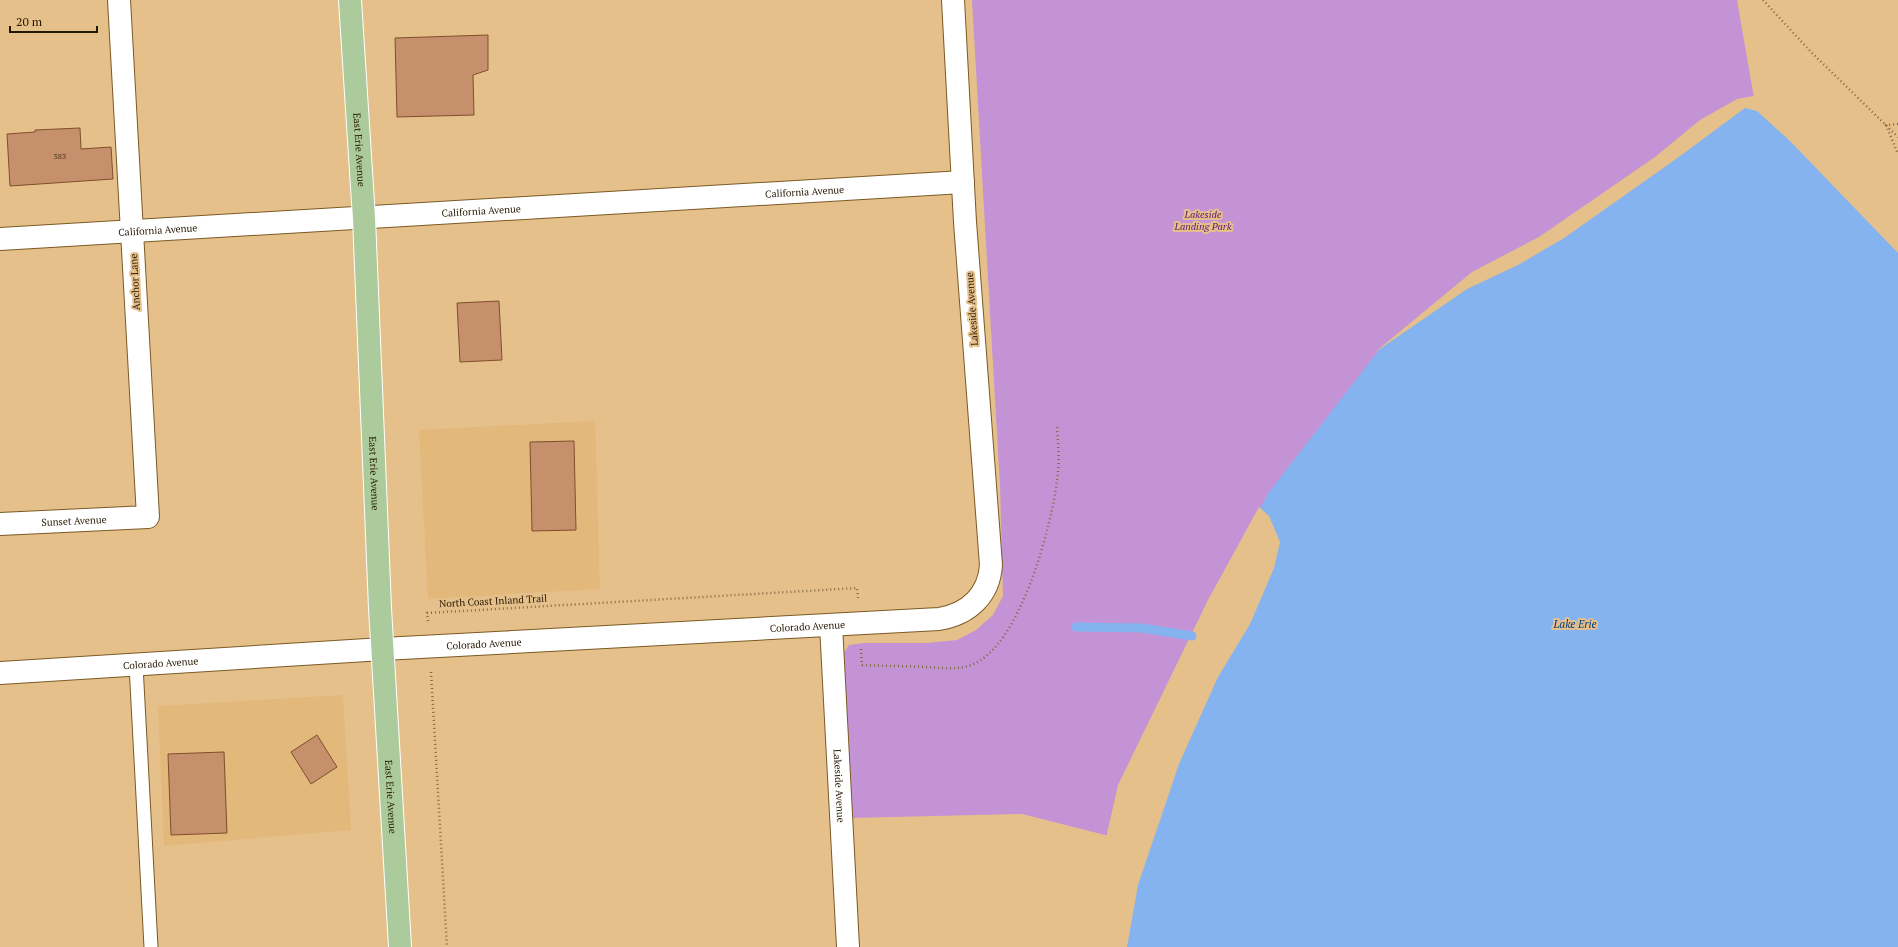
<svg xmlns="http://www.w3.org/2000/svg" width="1898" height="947" font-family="'PT Serif',serif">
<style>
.built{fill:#e2b87b}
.green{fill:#c393d6}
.water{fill:#85b3f0}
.pier{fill:#e6c08b}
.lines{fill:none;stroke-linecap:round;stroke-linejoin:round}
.stream{stroke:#85b3f0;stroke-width:9}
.building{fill:#c5906b;stroke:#7f4f2b}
.service-casing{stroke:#7b5a25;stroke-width:15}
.minor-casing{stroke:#7b5a25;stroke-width:24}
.secondary-casing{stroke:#7b5a25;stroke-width:24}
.primary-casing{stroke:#fff;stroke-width:24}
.path{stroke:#846b46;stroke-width:2.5;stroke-dasharray:1 3;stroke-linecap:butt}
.service{stroke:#fff;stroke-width:13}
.minor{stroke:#fff;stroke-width:22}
.secondary{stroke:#fff;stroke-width:22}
.primary{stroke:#accb9d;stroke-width:22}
.labels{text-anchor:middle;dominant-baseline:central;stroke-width:4;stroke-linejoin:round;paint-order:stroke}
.number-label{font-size:8px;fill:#4d361d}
.street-label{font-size:10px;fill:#251803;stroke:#e6c08b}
.park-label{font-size:10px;font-style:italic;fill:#601678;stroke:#e6c08b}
.water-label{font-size:11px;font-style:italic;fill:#033b79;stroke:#e6c08b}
</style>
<rect width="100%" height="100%" fill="#e6c08b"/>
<!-- built -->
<g class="built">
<path d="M595 421 600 589 428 599 419 430Z"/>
<path d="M343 695 351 830 164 846 158 706Z"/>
</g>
<!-- green -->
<path class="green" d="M972 0H1737L1754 98 1109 836 1022 814 850 818 842 656 849 645 864 643H927L957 640 976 630 993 615 1003 596 1000 486Z"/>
<!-- water -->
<path class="water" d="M1754 98 1898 239V947H1085L1210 600 1269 492 1379 350 1473 274 1540 239Z"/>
<!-- pier -->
<g class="pier">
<path d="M1754 96 1898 236V253L1790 141 1757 111 1745 108 1676 159 1564 238 1518 265 1467 289 1374 353 1472 272 1539 237 1655 157 1700 120 1737 99Z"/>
<path d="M1259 507 1269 516 1280 542 1274 568 1250 624 1218 677 1179 764 1138 885 1127 947H1083L1085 931 1118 785 1208 600Z"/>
</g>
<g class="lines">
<!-- stream -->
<path class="stream" d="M1076 627 1142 628 1192 636"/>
</g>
<!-- building -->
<g class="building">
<path d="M488 35V70L473 75 474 115 397 117 395 38Z"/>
<path d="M80 128 81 149 111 147 113 179 10 186 7 134 35 132V130Z"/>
<path d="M499 301 502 360 460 362 457 303Z"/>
<path d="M574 441 576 530 532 531 530 442Z"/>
<path d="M317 735 337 767 311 784 291 752Z"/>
<path d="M224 752 227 833 171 835 168 754Z"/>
</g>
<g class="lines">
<defs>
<path id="service" d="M136 665 151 947"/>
<g id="minor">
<path id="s1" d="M0 239 963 182"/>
<path id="s2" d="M0 524 148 517 119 0"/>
<path id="s3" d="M831 625 848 947"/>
<path id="s4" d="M383 649 939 619C969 614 989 595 991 565L965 222 953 0"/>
</g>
<g id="secondary">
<path id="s5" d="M0 673 383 649"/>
</g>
<g id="primary">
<path id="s6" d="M350 0 364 218 380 608 400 947"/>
</g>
</defs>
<!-- service casing -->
<use href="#service" class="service-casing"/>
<!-- minor casing -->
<use href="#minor" class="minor-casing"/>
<!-- secondary casing -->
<use href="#secondary" class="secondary-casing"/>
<!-- primary casing -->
<use href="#primary" class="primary-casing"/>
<!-- path -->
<g class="path">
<path d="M1763 0 1811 52 1898 137"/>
<path d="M1898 124 1886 125 1898 154"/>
<path d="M428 621 427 613 857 588 858 598"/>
<path d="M861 649 862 665C884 666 907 666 929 667 943 668 958 670 971 665 1019 649 1052 526 1057 480 1060 462 1058 444 1057 426"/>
<path d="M431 672 447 947"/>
</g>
<!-- service -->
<use href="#service" class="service"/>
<!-- minor -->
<use href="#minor" class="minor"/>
<!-- secondary -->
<use href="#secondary" class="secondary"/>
<!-- primary -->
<use href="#primary" class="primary"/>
</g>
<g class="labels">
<!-- number labels -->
<g class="number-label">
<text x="60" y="156">383</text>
</g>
<!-- street labels -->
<g class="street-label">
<text stroke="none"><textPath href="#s6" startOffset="150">East Erie Avenue</textPath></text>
<text stroke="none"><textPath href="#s1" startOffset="806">California Avenue</textPath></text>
<text stroke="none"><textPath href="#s1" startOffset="482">California Avenue</textPath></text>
<text stroke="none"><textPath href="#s1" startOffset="158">California Avenue</textPath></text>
<text transform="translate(135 282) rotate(-93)">Anchor Lane</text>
<text transform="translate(972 309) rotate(-94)">Lakeside Avenue</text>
<text stroke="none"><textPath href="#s6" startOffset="474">East Erie Avenue</textPath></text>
<text stroke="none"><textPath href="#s2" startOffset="74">Sunset Avenue</textPath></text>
<text transform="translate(493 601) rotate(-3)">North Coast Inland Trail</text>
<text stroke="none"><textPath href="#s4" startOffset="425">Colorado Avenue</textPath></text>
<text stroke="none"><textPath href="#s4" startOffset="101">Colorado Avenue</textPath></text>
<text stroke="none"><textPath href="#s5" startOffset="161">Colorado Avenue</textPath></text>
<text stroke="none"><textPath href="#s3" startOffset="161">Lakeside Avenue</textPath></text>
<text stroke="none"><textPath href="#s6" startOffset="798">East Erie Avenue</textPath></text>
</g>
<!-- park labels -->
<g class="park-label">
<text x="1203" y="214">Lakeside<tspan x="1203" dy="12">Landing Park</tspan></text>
</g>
<!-- water labels -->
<g class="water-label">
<text x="1575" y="624">Lake Erie</text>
</g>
</g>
<!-- scale -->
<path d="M10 26v6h87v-6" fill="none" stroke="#251803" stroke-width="2"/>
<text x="16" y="26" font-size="12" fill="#251803" stroke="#e6c08b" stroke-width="3" paint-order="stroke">20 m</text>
</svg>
